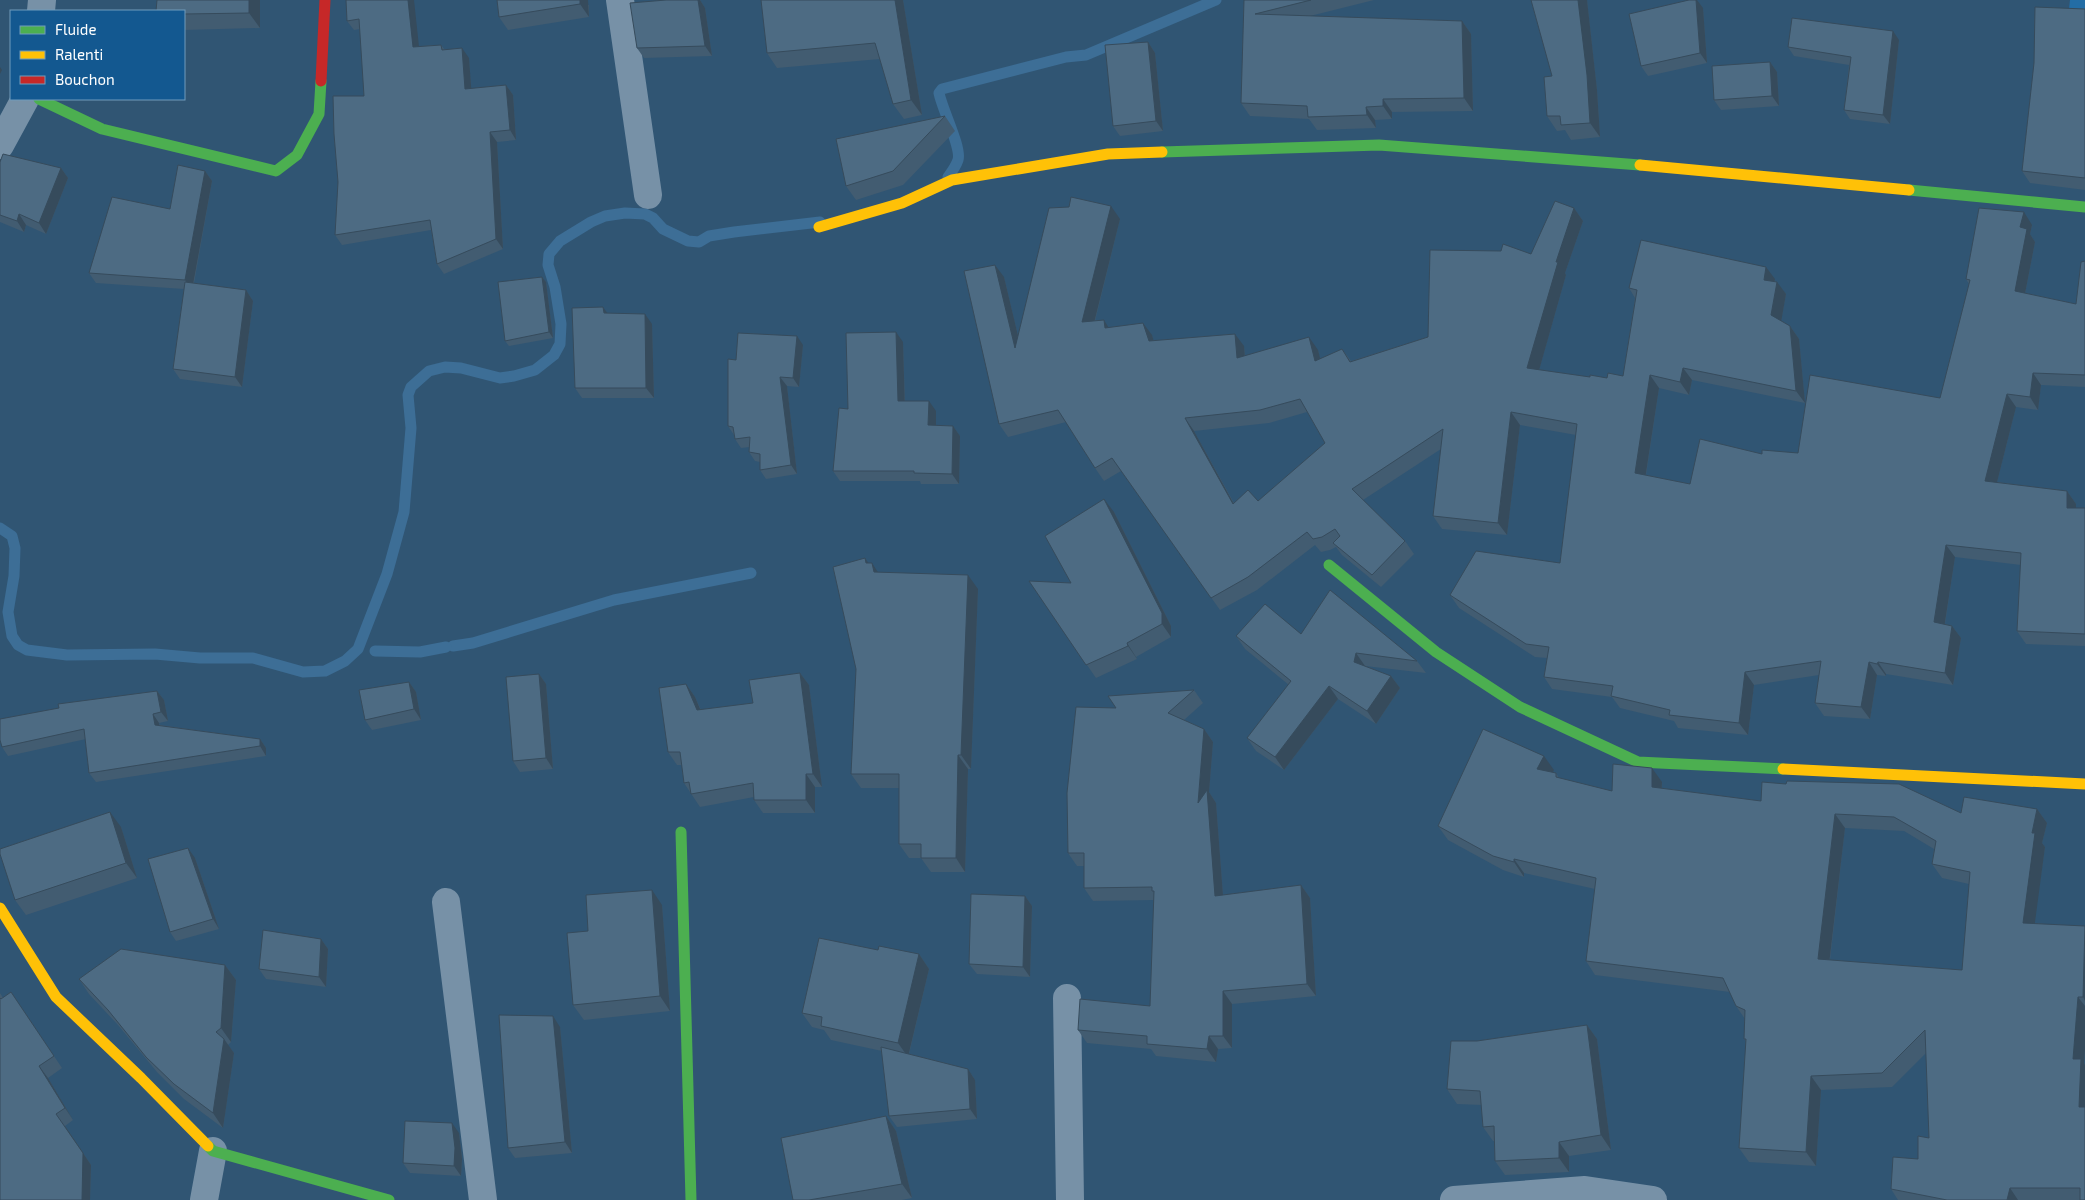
<svg xmlns="http://www.w3.org/2000/svg" width="2085" height="1200" font-family="'Exo 2',sans-serif">
<style>
.green{fill:#236da5}
.lines{fill:none;stroke-linecap:round;stroke-linejoin:round}
.stream{stroke:#3d6e96;stroke-width:11}
.street{stroke:#7791a7;stroke-width:28}
.fast{stroke:#4caf50;stroke-width:11}
.slow{stroke:#ffc107;stroke-width:11}
.jam{stroke:#c62828;stroke-width:11}
.wall{fill:#425c71;fill-rule:evenodd}
.shaded-wall{fill:#364b5c}
.building{fill:#4d6b83;stroke:#364b5c;fill-rule:evenodd}
</style>
<rect width="100%" height="100%" fill="#305573"/>
<!-- green -->
<path class="green" d="M2070 0H2085V9H2069Z"/>
<g class="lines">
<!-- stream -->
<g class="stream">
<path d="M948 177C951 173 956 166 958 160 962 148 942 109 939 93L942 89 1066 57 1086 55 1216 0"/>
<path d="M0 528 12 536 15 548 14 576 8 612 12 636 18 645 27 650 67 655 155 654 200 658H253L303 672 325 671 345 661 358 649 387 574 404 512 411 428 408 395 411 387 429 371 445 367 461 368 500 378 514 376 535 370 554 355 560 344 561 324 555 287 548 265 549 254 560 241 591 222 605 216 625 213 645 214 653 218 663 229 688 241 699 242 709 236 734 232 820 222"/>
<path d="M453 646 473 643 614 600 751 573"/>
<path d="M375 651 420 652 446 647"/>
</g>
<!-- street -->
<g class="street">
<path d="M620 0 648 195"/>
<path d="M41 11 42 0"/>
<path d="M0 145 25 99"/>
<path d="M446 902 483 1200"/>
<path d="M1067 998 1070 1200"/>
<path d="M204 1200 213 1151"/>
<path d="M1454 1200 1585 1190 1653 1200"/>
</g>
<!-- fast -->
<g class="fast">
<path d="M39 99 102 129 276 171 297 155 319 114 321 81"/>
<path d="M1162 152 1379 145 1640 165"/>
<path d="M1909 190 2085 207"/>
<path d="M1329 565 1436 652 1520 707 1638 762 1783 769"/>
<path d="M681 832 691 1200"/>
<path d="M208 1146 213 1151 389 1200"/>
</g>
<!-- slow -->
<g class="slow">
<path d="M1640 165 1909 190"/>
<path d="M819 227 902 203 952 180 1108 154 1162 152"/>
<path d="M1783 769 2085 784"/>
<path d="M0 908 56 997 141 1078 208 1146"/>
</g>
<!-- jam -->
<path class="jam" d="M321 81 325 0"/>
</g>
<!-- wall -->
<g class="wall">
<path d="M157 0H260V28L184 30V11Z"/>
<path d="M346 0 419 46 441 45 445 50 469 58 471 89 506 85 513 95 516 140 497 142 503 249 444 274 437 264 431 230 342 245 335 235 364 96 360 29 354 30 347 21Z"/>
<path d="M497 0 589 5V17L508 30 499 17Z"/>
<path d="M666 0H700L705 8 712 56 644 58 637 48Z"/>
<path d="M903 0 922 115 904 119 893 104 880 59 777 68 767 53Z"/>
<path d="M1244 0H1374L1310 16 1462 21 1471 34 1473 111 1392 112V119L1375 120 1376 128 1317 130 1309 119 1250 116 1241 103Z"/>
<path d="M1531 0H1587L1597 90 1600 137 1571 140 1565 130 1557 131 1547 116 1552 76Z"/>
<path d="M1703 8 1707 63 1648 76 1641 66Z"/>
<path d="M2085 9V190L2030 183 2022 171Z"/>
<path d="M1899 40 1890 124 1850 119 1844 110 1849 65 1794 56 1788 47Z"/>
<path d="M1148 42 1155 53 1163 131 1120 136 1113 126Z"/>
<path d="M1770 62 1777 72 1779 106 1721 110 1714 100Z"/>
<path d="M945 116 955 131 903 185 856 200 846 186Z"/>
<path d="M0 162 61 168 68 178 46 234 26 225 24 232 0 222Z"/>
<path d="M205 171 212 181 194 283 246 290 253 301 242 387 180 379 173 369 184 289 96 283 89 273 170 209Z"/>
<path d="M1574 208 1583 221 1565 273 1566 275 1539 370 1590 377 1607 378 1623 376 1635 298 1629 288 1775 279V281L1786 294 1781 321 1790 326 1799 339 1805 403 1692 380 1689 395 1659 388 1646 475 1690 484 1762 454 1798 453 1940 398 1969 284 1966 279 2032 225 2030 234 2035 242 2025 294 2076 304 2085 261V387L2041 385 2038 410 2016 407 1997 482 2067 491 2076 504V508H2085V646L2026 644 2017 631 2021 565 1955 557 1945 624 1952 626 1961 638 1953 685 1886 674V676L1877 675 1870 719 1824 716 1815 703 1819 675 1754 685 1748 735 1678 728 1674 721 1620 708 1612 697 1552 689 1544 677 1547 658 1535 657 1459 608 1450 595 1560 563 1576 435 1520 425 1507 535 1442 529 1433 516 1441 449 1363 500 1405 541 1414 554 1381 587 1342 555 1336 547 1330 550 1321 552 1315 545 1257 590 1220 610 1121 471 1104 481 1095 468 1066 422 1008 437 999 424 1004 277 1018 336 1120 219 1095 321 1109 328 1152 335 1153 340 1244 346 1245 356 1318 350 1320 359 1342 349 1351 361 1428 337 1531 254ZM1307 412 1325 443 1258 501 1234 503 1194 431 1269 423Z"/>
<path d="M542 277 546 282 553 338 509 346 505 341Z"/>
<path d="M608 313 652 324 654 398H582L575 388Z"/>
<path d="M903 342 905 401 936 411V425L953 426 960 436 959 484H921L920 481H840L833 471 848 409Z"/>
<path d="M803 345 799 387 787 386 797 474 766 479 760 470V462L755 461 749 452 750 447 741 448 735 439 734 435 728 426Z"/>
<path d="M1114 512 1171 626V637L1136 657 1137 659 1096 678 1029 581 1071 583Z"/>
<path d="M868 563 878 573 978 589 971 769H968L965 872H931L921 858H909L899 844V788H861L851 774Z"/>
<path d="M1301 634 1417 661 1426 673 1365 666 1391 676 1400 688 1376 724 1338 699 1284 770 1256 751 1247 738 1289 685 1245 649 1236 636Z"/>
<path d="M800 673 809 685 822 787H815V813H763L754 800V797L700 807 684 783 682 765H677L668 752 686 684 695 697 701 710 753 703Z"/>
<path d="M539 674 546 684 553 769 520 772 513 761Z"/>
<path d="M409 682 416 692 421 720 372 730 365 720Z"/>
<path d="M1194 690 1203 703 1184 720 1204 729 1213 742 1209 792 1216 803 1223 895 1301 885 1310 898 1316 996 1232 1004V1048L1218 1049 1216 1062 1156 1056 1151 1049 1087 1043 1078 1030 1150 1006 1154 900 1093 901 1084 888V866H1077L1068 853 1116 708Z"/>
<path d="M157 691 164 700 168 721 159 723 160 725 260 739 266 748V756L96 782 89 773 86 739 8 756 2 747Z"/>
<path d="M1554 770 1552 773H1556L1559 778 1612 791 1662 782V788L1761 801 1961 813 2037 809 2047 823 2042 843 2045 847 2034 923 2085 927V1050L2084 1063 2085 1065V1200H1898L1891 1189 1918 1159 1929 1138 1926 1053 1892 1087 1821 1090 1816 1166 1749 1162 1739 1148 1746 1042 1744 1039 1745 1019 1736 1006 1730 992 1595 975 1586 961 1595 889 1524 873V877L1503 870 1448 840 1438 826ZM1845 828 1904 831 1934 849 1932 864 1942 878 1969 884 1962 970 1830 960Z"/>
<path d="M121 827 137 878 26 915 15 900Z"/>
<path d="M195 858 219 929 176 941 170 932Z"/>
<path d="M1025 896 1032 906 1030 977 977 974 969 964Z"/>
<path d="M662 905 670 1011 584 1020 573 1005 588 931Z"/>
<path d="M321 939 328 949 326 987 266 979 259 969Z"/>
<path d="M878 950 919 954 929 969 909 1054 968 1069 975 1080 977 1119 897 1127 889 1116 882 1051 831 1040 824 1030 812 1027 802 1013Z"/>
<path d="M225 965 236 980 231 1042 228 1045 234 1053 223 1128 184 1099 157 1072 118 1025 89 994 79 979Z"/>
<path d="M11 992 62 1068 48 1078 73 1120 65 1126 91 1165 90 1200H0V993L3 998Z"/>
<path d="M1587 1025 1597 1039 1611 1150 1569 1156V1172L1505 1175 1495 1161V1141H1493L1483 1127 1482 1105 1457 1104 1447 1089 1477 1041Z"/>
<path d="M560 1027 572 1153 515 1158 508 1148Z"/>
<path d="M886 1116 896 1131 912 1198 902 1200H793Z"/>
<path d="M459 1133 462 1159 461 1176 410 1173 403 1163Z"/>
</g>
<!-- shaded-wall -->
<g class="shaded-wall">
<path d="M249 0H260V28L249 13Z"/>
<path d="M408 0H414L420 56 413 47Z"/>
<path d="M580 0H588L589 17 580 4Z"/>
<path d="M698 0H700L705 8 712 56 705 46Z"/>
<path d="M895 0H903L922 115 911 100Z"/>
<path d="M1578 0H1587L1597 90 1600 137 1590 123Z"/>
<path d="M1696 0H1697L1703 8 1707 63 1700 53Z"/>
<path d="M1462 21 1471 34 1473 111 1464 98Z"/>
<path d="M1893 31 1899 40 1890 124 1883 115Z"/>
<path d="M1148 42 1155 53 1163 131 1156 121Z"/>
<path d="M462 48 469 58 472 99 465 89Z"/>
<path d="M1770 62 1777 72 1779 106 1772 96Z"/>
<path d="M0 67 2 70 0 74Z"/>
<path d="M506 85 513 95 516 140 510 130Z"/>
<path d="M1383 99 1392 112V119L1383 106Z"/>
<path d="M1366 107 1375 120 1376 128 1367 115Z"/>
<path d="M490 132 497 142 503 249 496 239Z"/>
<path d="M61 168 68 178 46 234 39 223Z"/>
<path d="M205 171 212 181 192 290 185 280Z"/>
<path d="M1111 206 1120 219 1091 335 1082 322Z"/>
<path d="M1574 208 1583 221 1565 273 1566 275 1536 381 1527 368 1556 262Z"/>
<path d="M2024 212 2032 225 2030 234 2035 242 2023 304 2015 291 2020 227Z"/>
<path d="M19 214 26 225 24 232 17 221Z"/>
<path d="M995 265 1004 277 1024 361 1015 348Z"/>
<path d="M1766 267 1775 279 1773 292 1764 280Z"/>
<path d="M542 277 546 282 553 338 549 332Z"/>
<path d="M1777 282 1786 294 1780 328 1771 315Z"/>
<path d="M246 290 253 301 242 387 235 377Z"/>
<path d="M603 307 611 318 604 313Z"/>
<path d="M645 314 652 324 654 398 646 388Z"/>
<path d="M1104 320 1112 333 1105 328Z"/>
<path d="M1143 323 1152 335 1157 353 1149 341Z"/>
<path d="M1790 326 1799 339 1805 403 1796 391Z"/>
<path d="M896 332 903 342 905 411 898 401Z"/>
<path d="M1235 334 1244 346 1246 371 1237 358Z"/>
<path d="M797 336 803 345 799 387 793 378Z"/>
<path d="M1309 337 1318 350 1324 374 1315 361Z"/>
<path d="M1683 368 1692 380 1689 395 1680 382Z"/>
<path d="M2033 373 2041 385 2038 410 2030 397Z"/>
<path d="M1650 375 1659 388 1644 486 1635 473Z"/>
<path d="M780 377 787 386 797 474 791 465Z"/>
<path d="M2007 394 2016 407 1994 494 1985 481Z"/>
<path d="M929 401 936 411V435L928 425Z"/>
<path d="M1511 412 1520 425 1507 535 1498 523Z"/>
<path d="M1185 418 1194 431 1241 517 1233 504Z"/>
<path d="M953 426 960 436 959 484 952 474Z"/>
<path d="M2067 491 2076 504V520L2067 508Z"/>
<path d="M1104 499 1114 512 1171 626V637L1162 624Z"/>
<path d="M1946 545 1955 557 1943 635 1934 622Z"/>
<path d="M865 558 874 571 872 563 881 577 884 586 866 563Z"/>
<path d="M968 575 978 589 971 769 961 755Z"/>
<path d="M1952 626 1961 638 1953 685 1945 673Z"/>
<path d="M1127 643 1136 657 1137 659 1128 646Z"/>
<path d="M1356 653 1365 666 1354 662Z"/>
<path d="M1869 662 1877 675 1870 719 1861 707Z"/>
<path d="M1878 662 1886 674V676L1877 664Z"/>
<path d="M1745 672 1754 685 1748 735 1739 723Z"/>
<path d="M800 673 809 685 822 787 813 774Z"/>
<path d="M539 674 546 684 553 769 546 758Z"/>
<path d="M1391 676 1400 688 1376 724 1367 711Z"/>
<path d="M409 682 416 692 421 720 414 709Z"/>
<path d="M686 684 695 697 706 723 697 710Z"/>
<path d="M1329 686 1338 699 1284 770 1275 757Z"/>
<path d="M157 691 164 700 168 721 161 712Z"/>
<path d="M153 714 159 723 161 734 155 725Z"/>
<path d="M1204 729 1213 742 1209 792 1216 803 1224 909 1215 896 1198 803Z"/>
<path d="M260 739 266 748V756L260 746Z"/>
<path d="M958 755 968 769 965 872 956 858Z"/>
<path d="M1544 756 1554 770 1547 783 1537 769Z"/>
<path d="M1652 768 1662 782 1661 801 1652 787Z"/>
<path d="M806 774 815 787V813L806 800Z"/>
<path d="M2037 809 2047 823 2042 843 2045 847 2033 937 2023 923 2032 833Z"/>
<path d="M110 812 121 827 137 878 126 863Z"/>
<path d="M1835 814 1845 828 1828 973 1818 959Z"/>
<path d="M188 848 195 858 219 929 213 919Z"/>
<path d="M1514 859 1524 873V877L1514 862Z"/>
<path d="M1301 885 1310 898 1316 996 1307 984Z"/>
<path d="M652 890 662 905 670 1011 660 996Z"/>
<path d="M1025 896 1032 906 1030 977 1023 967Z"/>
<path d="M2085 926V1001L2083 997Z"/>
<path d="M321 939 328 949 326 987 319 977Z"/>
<path d="M919 954 929 969 908 1057 898 1043Z"/>
<path d="M225 965 236 980 231 1042 221 1028Z"/>
<path d="M1223 991 1232 1004V1048L1223 1036Z"/>
<path d="M2078 997 2085 1006V1050L2084 1063 2085 1065V1115L2079 1107 2073 1059Z"/>
<path d="M553 1016 560 1027 572 1153 565 1142Z"/>
<path d="M1587 1025 1597 1039 1611 1150 1601 1135Z"/>
<path d="M1209 1036 1218 1049 1216 1062 1207 1049Z"/>
<path d="M224 1039 234 1053 223 1128 213 1113Z"/>
<path d="M39 1066 48 1078 73 1120 65 1108Z"/>
<path d="M968 1069 975 1080 977 1119 970 1109Z"/>
<path d="M1811 1076 1821 1090 1816 1166 1806 1152Z"/>
<path d="M886 1116 896 1131 912 1198 902 1184Z"/>
<path d="M452 1123 459 1133 462 1159 461 1176 454 1166Z"/>
<path d="M65 1126 91 1165 90 1200H82Z"/>
<path d="M1559 1142 1569 1156V1172L1559 1158Z"/>
<path d="M2010 1188 2018 1200H2007Z"/>
</g>
<!-- building -->
<g class="building">
<path d="M157 0H249V13L184 14V11H156Z"/>
<path d="M346 0H408L413 47 441 45 442 50 462 48 465 89 506 85 510 130 490 132 496 239 437 264 430 220 335 235 338 182 334 134 333 96H364L359 19 347 21Z"/>
<path d="M497 0H580V4L499 17Z"/>
<path d="M666 0H698L705 46 637 48 630 3Z"/>
<path d="M761 0H895L911 100 893 104 875 43 767 53Z"/>
<path d="M1244 0H1311L1255 14 1462 21 1464 98 1383 99V106L1366 107 1367 115 1308 117 1307 106 1241 103Z"/>
<path d="M1531 0H1578L1587 75 1590 123 1561 125 1560 116H1547L1544 77 1552 76Z"/>
<path d="M1689 0H1696L1700 53 1641 66 1629 14Z"/>
<path d="M2035 7 2085 9V178L2022 171 2034 63Z"/>
<path d="M1792 18 1893 31 1883 115 1844 110 1851 57 1788 47Z"/>
<path d="M1148 42 1156 121 1113 126 1105 45Z"/>
<path d="M1770 62 1772 96 1714 100 1712 66Z"/>
<path d="M945 116 893 171 846 186 836 139Z"/>
<path d="M3 154 61 168 39 223 19 214 17 221 0 215V162Z"/>
<path d="M178 165 205 171 185 280 89 273 112 197 170 209Z"/>
<path d="M1071 197 1111 206 1082 322 1104 320 1105 328 1143 323 1149 341 1235 334 1237 358 1309 337 1315 361 1342 349 1350 362 1428 337 1430 250 1501 251 1503 244 1531 254 1555 201 1574 208 1556 262H1558L1527 368 1590 377V375L1607 378 1608 373 1623 376 1637 290 1629 288 1641 240 1766 267 1764 280 1777 282 1771 315 1790 326 1796 391 1683 368 1680 382 1650 375 1635 473 1690 484 1700 439 1762 454V450L1798 453 1810 375 1940 398 1970 280 1966 279 1979 208 2024 212 2020 227 2027 229 2015 291 2076 304 2081 262 2085 261V375L2033 373 2030 397 2007 394 1985 481 2067 491V508H2085V634L2017 631 2021 553 1946 545 1934 622 1952 626 1945 673 1878 662 1877 664 1869 662 1861 707 1815 703 1821 661 1745 672 1739 723 1669 715 1670 710 1611 696 1613 686 1544 677 1549 647 1526 644 1450 595 1476 551 1560 563 1577 424 1511 412 1498 523 1433 516 1443 429 1352 489 1405 541 1372 575 1333 543 1340 536 1335 529 1322 537 1313 539 1307 532 1248 577 1211 598 1112 458 1095 468 1058 410 999 424 964 271 995 265 1015 348 1049 208 1069 207ZM1300 399 1325 443 1258 501 1248 490 1233 504 1185 418 1260 410Z"/>
<path d="M542 277 549 332 505 341 498 282Z"/>
<path d="M185 282 246 290 235 377 173 369Z"/>
<path d="M603 307 604 313 645 314 646 388H575L572 308Z"/>
<path d="M896 332 898 401H929L928 425 953 426 952 474 914 473V471H833L839 408 848 409 846 333Z"/>
<path d="M738 333 797 336 793 378 780 377 791 465 760 470V454L749 452 750 437 735 439 733 427 728 426V359L736 360Z"/>
<path d="M1104 499 1162 613V624L1127 643 1128 646 1086 665 1029 581 1071 583 1045 536Z"/>
<path d="M865 558 866 563H872L874 572 968 575 961 755H958L956 858H921V844H899V774H851L856 669 833 567Z"/>
<path d="M1330 590 1417 661 1356 653 1354 662 1391 676 1367 711 1329 686 1275 757 1247 738 1291 681 1236 636 1265 604 1301 634Z"/>
<path d="M800 673 813 774H806V800H754L753 783 691 794 689 782 684 783 680 752H668L659 688 686 684 697 710 753 703 749 680Z"/>
<path d="M539 674 546 758 513 761 506 677Z"/>
<path d="M409 682 414 709 365 720 359 690Z"/>
<path d="M1194 690 1168 713 1204 729 1198 803 1207 790 1215 896 1301 885 1307 984 1223 991V1036H1209L1207 1049 1147 1044V1036L1078 1030 1080 999 1150 1006 1154 891H1152V887L1084 888V853H1068L1067 793 1076 707 1116 708 1108 696Z"/>
<path d="M157 691 161 712 153 714 155 725 260 739V746L89 773 84 729 2 747 0 740V719L59 708 58 704Z"/>
<path d="M1483 729 1544 756 1537 769 1556 773V777L1612 791 1613 764 1652 768V787L1761 801 1762 782 1786 784 1787 781 1899 784 1961 813 1964 797 2037 809 2032 833H2035L2023 923 2085 926 2083 997H2078L2073 1059H2081L2079 1107H2085V1200H2080V1188H2010L2007 1200H1947L1891 1189 1893 1157 1918 1159V1136L1929 1138 1925 1030 1882 1073 1811 1076 1806 1152 1739 1148 1746 1039H1744L1745 1010 1736 1006 1723 978 1586 961 1596 878 1514 859V862L1493 856 1438 826ZM1835 814 1894 817 1936 841 1932 864 1970 872 1962 970 1818 959Z"/>
<path d="M110 812 126 863 15 900 0 854V849Z"/>
<path d="M188 848 213 919 170 932 148 859Z"/>
<path d="M652 890 660 996 573 1005 567 933 588 931 586 895Z"/>
<path d="M971 894 1025 896 1023 967 969 964Z"/>
<path d="M263 930 321 939 319 977 259 969Z"/>
<path d="M819 938 878 950 879 946 919 954 898 1043 821 1026 822 1017 802 1013Z"/>
<path d="M121 949 225 965 221 1028 216 1032 224 1039 213 1113 174 1084 146 1057 108 1010 79 979Z"/>
<path d="M11 992 54 1056 39 1066 65 1108 56 1114 83 1153 82 1200H0V998L1 999Z"/>
<path d="M499 1015 553 1016 565 1142 508 1148Z"/>
<path d="M1587 1025 1601 1135 1559 1142V1158L1495 1161 1494 1126 1483 1127 1480 1091 1447 1089 1451 1041H1477Z"/>
<path d="M881 1047 968 1069 970 1109 889 1116Z"/>
<path d="M886 1116 902 1184 809 1200H793L781 1138Z"/>
<path d="M405 1121 452 1123 455 1148 454 1166 403 1163Z"/>
</g>
<!-- legend -->
<rect x="10" y="10" width="175" height="90" fill="#135890" stroke="#719bbc"/>
<rect x="20" y="26" width="25" height="8" fill="#4caf50" stroke="#719bbc"/>
<text x="55" y="35" font-size="15" fill="#ffffff">Fluide</text>
<rect x="20" y="51" width="25" height="8" fill="#ffc107" stroke="#719bbc"/>
<text x="55" y="60" font-size="15" fill="#ffffff">Ralenti</text>
<rect x="20" y="76" width="25" height="8" fill="#c62828" stroke="#719bbc"/>
<text x="55" y="85" font-size="15" fill="#ffffff">Bouchon</text>
</svg>
